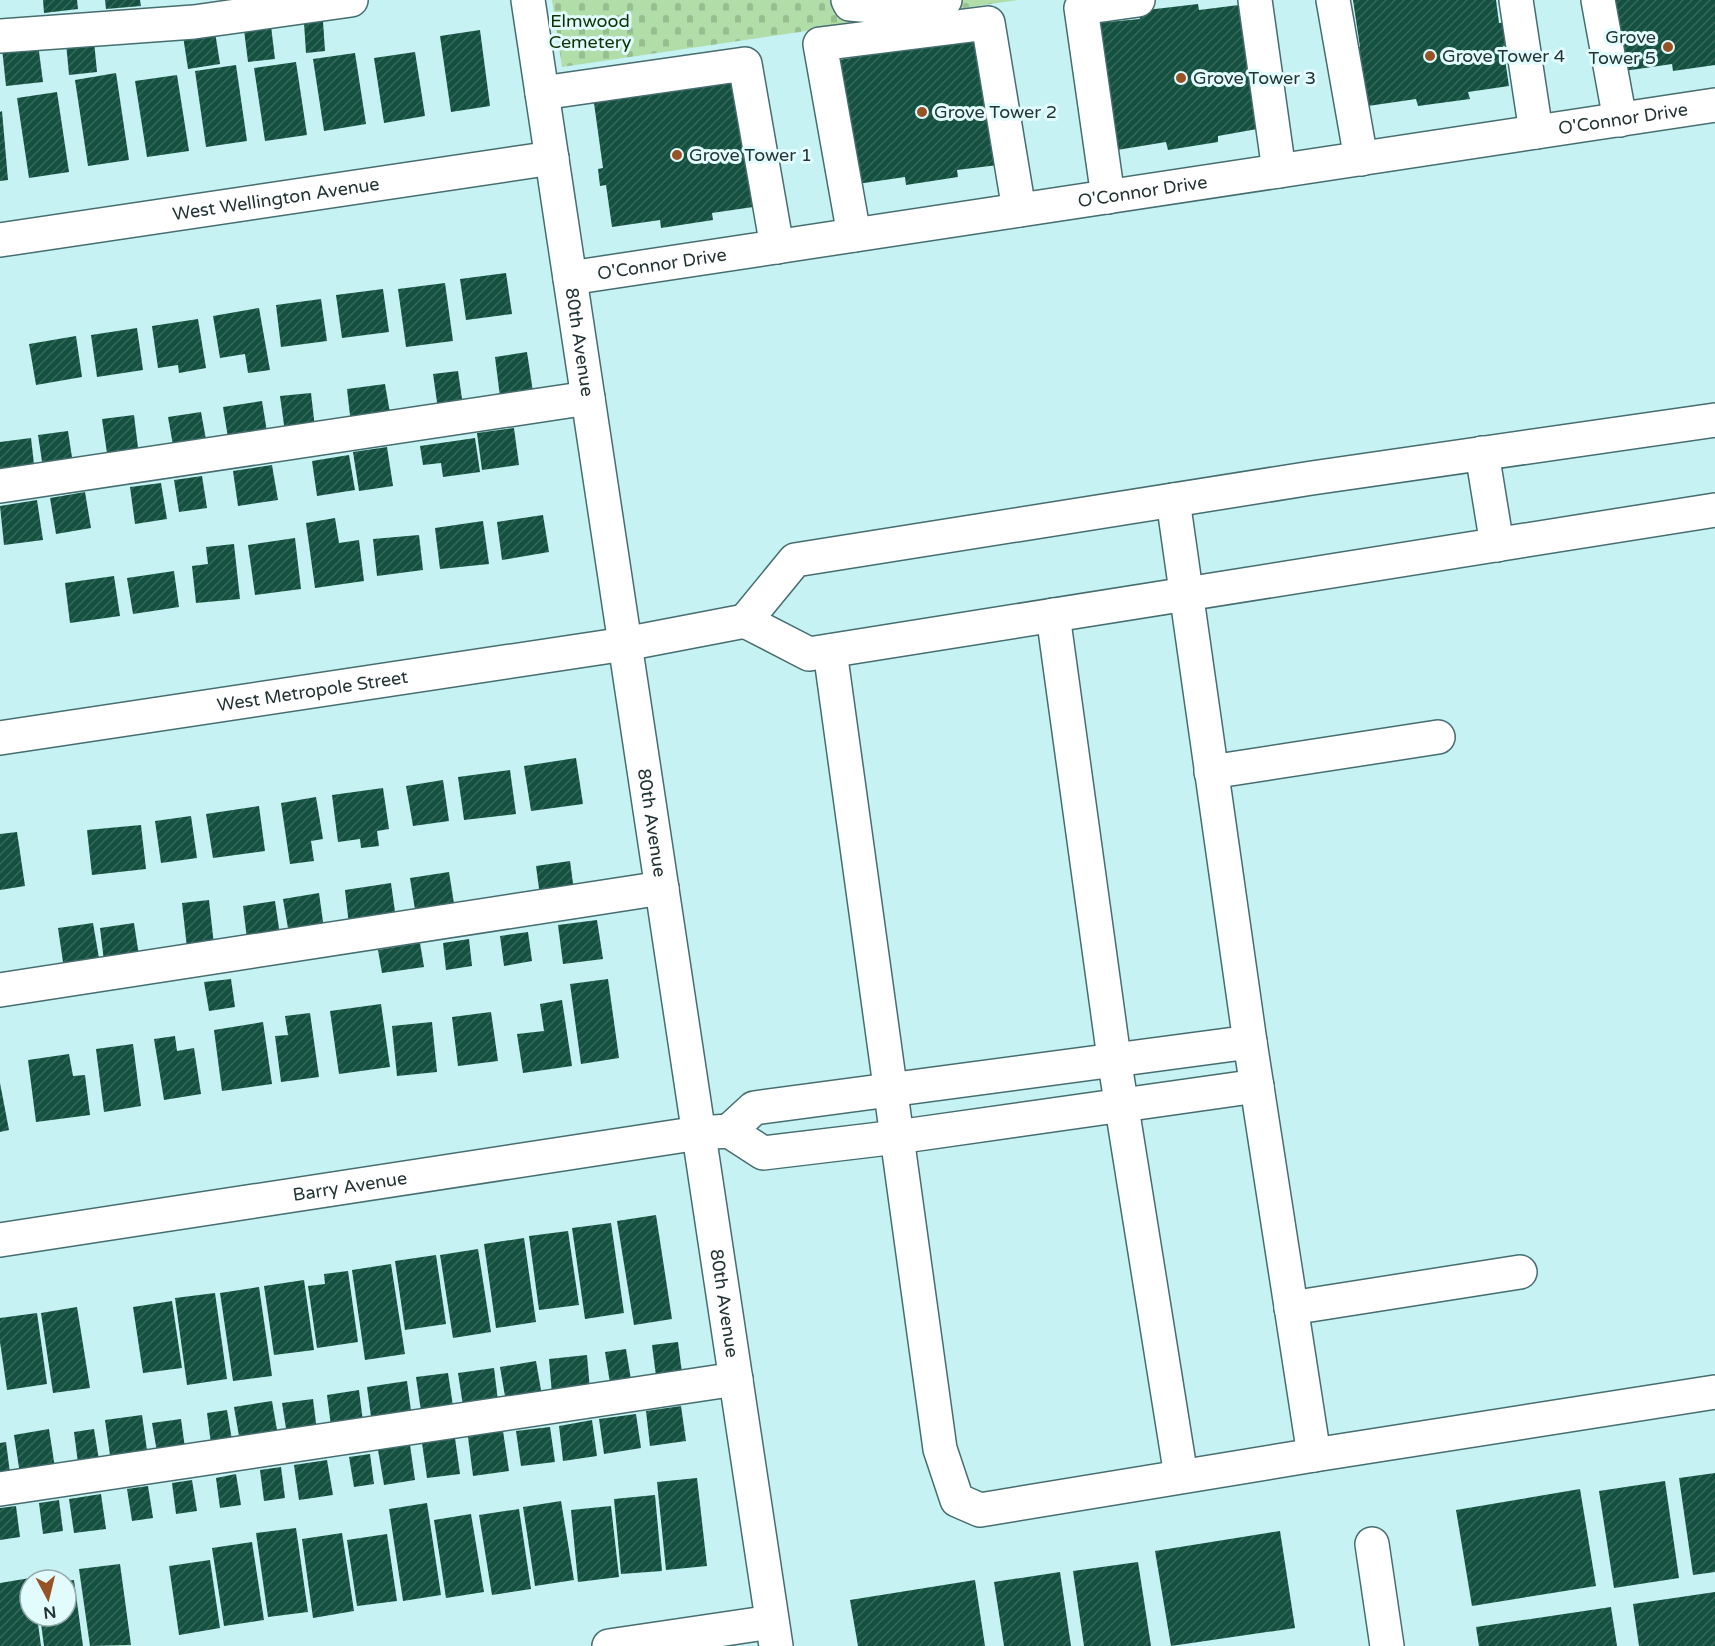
<svg xmlns="http://www.w3.org/2000/svg" width="1715" height="1646" font-family="'Varela Round',sans-serif">
<style>
.cemetery{fill:url(#cemetery-stones)}
.building{fill:url(#building-hatch)}
.lines{fill:none;stroke-linecap:round;stroke-linejoin:round}
.minor-casing{stroke:#466d6f;stroke-width:36}
.minor{stroke:#fff;stroke-width:33}
.poi-dot{fill:#975226;stroke:#e2fbfd;stroke-width:2}
.labels{text-anchor:middle;dominant-baseline:central;stroke-width:6;stroke-linejoin:round;paint-order:stroke}
.park-label{font-size:18px;fill:#0b3304;stroke:#e2fbfd}
.poi-label{font-size:18px;fill:#223334;stroke:#e2fbfd;text-anchor:start}
.street-label{font-size:18px;fill:#223334;stroke:#e2fbfd}
</style>
<defs>
<pattern id="cemetery-stones" width="16" height="16" patternUnits="userSpaceOnUse" patternTransform="scale(1.5)"><rect width="16" height="16" fill="#b0dda8"/><path d="M2 7V4a2 2 0 0 1 4 0v3zM10 15v-3a2 2 0 0 1 4 0v3z" fill="#97be91"/></pattern>
<pattern id="building-hatch" width="6" height="6" patternUnits="userSpaceOnUse" patternTransform="scale(1.5)"><rect width="6" height="6" fill="#155140"/><path d="M-1 1l2-2M0 6l6-6M5 7l2-2" fill="none" stroke="#37685a"/></pattern>
</defs>
<rect width="100%" height="100%" fill="#c7f2f4"/>
<!-- cemetery -->
<path class="cemetery" d="M552 0H1018L562 67Z"/>
<!-- building -->
<g class="building">
<path d="M43 0H77L78 9 44 13Z"/>
<path d="M105 0H140L141 6 106 9Z"/>
<path d="M1353 0H1496L1499 23 1506 22 1510 45 1503 46 1509 86 1468 92 1470 99 1418 106 1416 99 1368 106 1362 64 1357 65 1354 47H1360Z"/>
<path d="M1614 0H1715V65L1673 71 1672 64 1624 71Z"/>
<path d="M1198 4 1199 10 1239 5 1247 68 1255 67 1257 129 1218 136V142L1168 150 1166 142 1117 150 1098 23 1140 19 1138 11Z"/>
<path d="M323 21 325 51 306 53 304 23Z"/>
<path d="M271 26 275 59 248 62 244 30Z"/>
<path d="M480 30 490 106 451 112 440 36Z"/>
<path d="M215 32 220 64 188 69 183 36Z"/>
<path d="M979 39 998 165 957 170 958 177 906 185 905 177 857 184 839 60 880 53 879 46Z"/>
<path d="M94 41 97 72 69 75 66 43Z"/>
<path d="M38 44 43 82 6 86 2 48Z"/>
<path d="M415 52 425 116 384 123 374 58Z"/>
<path d="M355 53 366 124 324 131 313 59Z"/>
<path d="M296 62 307 135 265 141 254 68Z"/>
<path d="M236 65 247 141 206 147 195 71Z"/>
<path d="M116 73 129 160 88 166 75 80Z"/>
<path d="M177 75 189 151 147 157 135 81Z"/>
<path d="M734 81 753 207 712 213 713 220 661 228 660 220 612 227 606 185 600 186 598 169 603 168 594 103 635 97 633 89Z"/>
<path d="M57 92 69 172 29 178 17 98Z"/>
<path d="M2 111 8 180 0 181V112Z"/>
<path d="M506 273 512 314 466 320 460 279Z"/>
<path d="M445 283 453 341 406 347 398 289Z"/>
<path d="M383 289 389 332 342 338 336 295Z"/>
<path d="M321 299 327 341 281 347 276 305Z"/>
<path d="M259 308 270 370 248 373 245 354 220 358 213 316Z"/>
<path d="M198 319 206 368 179 373 178 365 158 368 152 326Z"/>
<path d="M137 328 143 370 97 377 91 335Z"/>
<path d="M76 336 82 377 36 385 29 344Z"/>
<path d="M527 352 533 392 500 397 495 357Z"/>
<path d="M458 371 463 406 438 409 433 374Z"/>
<path d="M385 384 391 419 351 424 347 389Z"/>
<path d="M311 393 315 428 285 432 280 396Z"/>
<path d="M262 401 268 438 229 444 223 407Z"/>
<path d="M201 412 207 445 174 451 168 417Z"/>
<path d="M134 415 139 456 108 460 102 419Z"/>
<path d="M514 428 519 465 482 470 477 433Z"/>
<path d="M68 431 73 464 43 468 38 435Z"/>
<path d="M31 438 35 473 0 477V442Z"/>
<path d="M475 438 480 472 443 477 441 463 423 465 420 446Z"/>
<path d="M387 447 393 486 359 491 353 452Z"/>
<path d="M349 455 355 490 317 496 312 461Z"/>
<path d="M272 465 278 500 238 506 233 471Z"/>
<path d="M202 476 207 508 179 512 174 480Z"/>
<path d="M161 483 167 519 135 524 130 487Z"/>
<path d="M85 492 91 528 56 534 50 498Z"/>
<path d="M37 500 43 540 4 545 0 506Z"/>
<path d="M543 515 549 552 502 560 497 522Z"/>
<path d="M335 518 339 543 359 540 364 581 315 588 306 523Z"/>
<path d="M483 521 489 564 440 569 435 528Z"/>
<path d="M419 535 423 570 377 576 373 539Z"/>
<path d="M295 538 301 589 255 595 248 545Z"/>
<path d="M234 544 240 599 196 603 192 566 208 564 206 547Z"/>
<path d="M174 571 179 607 133 614 127 578Z"/>
<path d="M114 576 120 616 70 623 65 583Z"/>
<path d="M576 758 583 804 531 811 524 766Z"/>
<path d="M510 770 516 814 464 820 458 777Z"/>
<path d="M443 780 449 821 413 826 406 786Z"/>
<path d="M383 788 389 829 377 831 379 846 361 848 360 839 338 842 332 795Z"/>
<path d="M316 797 323 839 311 841 314 861 290 864 281 803Z"/>
<path d="M259 806 265 851 213 858 206 814Z"/>
<path d="M191 816 197 858 161 863 155 821Z"/>
<path d="M141 825 146 869 92 875 87 830Z"/>
<path d="M17 832 25 886 0 890V834Z"/>
<path d="M570 861 574 891 540 896 536 866Z"/>
<path d="M449 872 455 910 416 916 410 878Z"/>
<path d="M391 883 396 919 349 925 345 890Z"/>
<path d="M319 893 324 929 289 934 283 899Z"/>
<path d="M209 900 214 945 187 948 182 903Z"/>
<path d="M275 901 280 935 247 939 243 906Z"/>
<path d="M597 920 603 959 563 964 558 925Z"/>
<path d="M93 923 100 964 64 969 58 928Z"/>
<path d="M134 923 139 956 104 961 100 928Z"/>
<path d="M528 932 532 961 504 966 500 936Z"/>
<path d="M469 939 472 966 446 970 443 943Z"/>
<path d="M420 943 424 967 382 973 378 950Z"/>
<path d="M231 979 235 1007 209 1011 204 982Z"/>
<path d="M608 979 619 1058 581 1064 570 984Z"/>
<path d="M562 1000 572 1066 523 1073 517 1034 544 1031 540 1004Z"/>
<path d="M381 1004 390 1067 339 1074 330 1011Z"/>
<path d="M491 1012 498 1061 458 1066 452 1017Z"/>
<path d="M310 1013 319 1077 281 1082 275 1036 288 1035 285 1016Z"/>
<path d="M263 1022 272 1084 222 1091 214 1030Z"/>
<path d="M432 1022 437 1072 397 1076 392 1026Z"/>
<path d="M175 1036 177 1051 194 1048 201 1094 164 1100 154 1039Z"/>
<path d="M133 1044 141 1106 104 1112 96 1049Z"/>
<path d="M69 1054 73 1076 85 1075 90 1115 36 1122 28 1060Z"/>
<path d="M0 1083 9 1130 0 1132Z"/>
<path d="M656 1215 672 1319 634 1325 617 1221Z"/>
<path d="M611 1223 624 1313 585 1319 572 1228Z"/>
<path d="M568 1231 579 1305 539 1310 529 1236Z"/>
<path d="M524 1238 536 1322 496 1328 484 1244Z"/>
<path d="M478 1249 491 1332 453 1338 440 1255Z"/>
<path d="M436 1255 446 1324 405 1330 395 1261Z"/>
<path d="M391 1264 405 1354 365 1360 352 1270Z"/>
<path d="M348 1271 358 1342 317 1348 308 1286 325 1284 324 1274Z"/>
<path d="M304 1280 314 1350 274 1355 264 1286Z"/>
<path d="M259 1287 272 1376 233 1381 220 1293Z"/>
<path d="M215 1293 227 1379 187 1385 175 1298Z"/>
<path d="M172 1301 182 1368 143 1373 133 1307Z"/>
<path d="M77 1307 90 1388 53 1393 41 1313Z"/>
<path d="M37 1313 47 1384 7 1390 0 1342V1318Z"/>
<path d="M678 1342 682 1373 656 1376 652 1345Z"/>
<path d="M626 1349 631 1380 610 1383 605 1352Z"/>
<path d="M587 1355 590 1390 552 1394 549 1359Z"/>
<path d="M536 1361 542 1396 506 1402 500 1367Z"/>
<path d="M494 1368 498 1401 463 1406 458 1373Z"/>
<path d="M448 1373 453 1406 421 1411 416 1377Z"/>
<path d="M407 1381 412 1418 372 1424 367 1387Z"/>
<path d="M359 1390 363 1422 331 1426 327 1395Z"/>
<path d="M313 1399 317 1431 287 1435 282 1403Z"/>
<path d="M272 1401 278 1436 240 1442 234 1407Z"/>
<path d="M681 1406 686 1441 650 1446 646 1411Z"/>
<path d="M227 1410 232 1440 211 1444 207 1413Z"/>
<path d="M636 1414 641 1448 604 1454 599 1419Z"/>
<path d="M142 1415 148 1457 111 1462 105 1420Z"/>
<path d="M181 1419 185 1448 157 1452 152 1423Z"/>
<path d="M592 1420 597 1456 563 1461 559 1426Z"/>
<path d="M550 1427 555 1462 521 1466 516 1431Z"/>
<path d="M49 1429 55 1468 20 1474 14 1435Z"/>
<path d="M94 1429 99 1460 78 1463 74 1432Z"/>
<path d="M503 1431 509 1471 473 1476 468 1437Z"/>
<path d="M455 1438 460 1474 427 1478 422 1443Z"/>
<path d="M6 1442 10 1473 0 1474V1443Z"/>
<path d="M410 1445 415 1480 384 1485 378 1450Z"/>
<path d="M370 1454 374 1484 354 1487 349 1457Z"/>
<path d="M327 1460 333 1495 299 1500 294 1465Z"/>
<path d="M281 1467 285 1498 264 1501 260 1470Z"/>
<path d="M1715 1473V1572L1693 1575 1679 1478Z"/>
<path d="M236 1474 241 1505 220 1508 216 1478Z"/>
<path d="M697 1478 707 1566 666 1570 657 1482Z"/>
<path d="M192 1480 197 1511 176 1514 172 1483Z"/>
<path d="M1665 1481 1679 1578 1614 1588 1599 1491Z"/>
<path d="M148 1486 153 1518 132 1521 127 1489Z"/>
<path d="M1580 1489 1596 1586 1472 1606 1456 1510Z"/>
<path d="M101 1494 106 1529 74 1533 69 1499Z"/>
<path d="M655 1495 662 1571 621 1574 614 1499Z"/>
<path d="M59 1500 63 1531 43 1534 39 1503Z"/>
<path d="M561 1501 574 1580 535 1586 523 1507Z"/>
<path d="M427 1503 441 1595 403 1601 389 1509Z"/>
<path d="M16 1506 20 1537 0 1540V1508Z"/>
<path d="M611 1506 619 1577 578 1582 571 1510Z"/>
<path d="M519 1509 531 1589 492 1595 479 1515Z"/>
<path d="M471 1514 484 1592 446 1598 434 1520Z"/>
<path d="M296 1528 308 1612 268 1617 256 1533Z"/>
<path d="M1280 1531 1295 1628 1171 1646 1155 1551Z"/>
<path d="M342 1533 354 1611 313 1618 302 1539Z"/>
<path d="M387 1534 397 1601 357 1606 347 1540Z"/>
<path d="M252 1542 264 1620 224 1626 212 1548Z"/>
<path d="M210 1560 220 1628 179 1635 169 1566Z"/>
<path d="M1138 1562 1151 1646H1084L1073 1571Z"/>
<path d="M120 1564 131 1645 90 1646 79 1569Z"/>
<path d="M1060 1572 1071 1646H1004L994 1582Z"/>
<path d="M30 1578V1616H37L41 1646H0V1583Z"/>
<path d="M74 1580 83 1646H44L40 1616H66V1581Z"/>
<path d="M975 1580 985 1646H858L850 1600Z"/>
<path d="M1715 1592V1646H1639L1633 1604Z"/>
<path d="M1611 1607 1617 1646H1479L1476 1627Z"/>
</g>
<g class="lines">
<defs>
<g id="minor">
<path id="s1" d="M528 0 776 1646"/>
<path d="M848 0 850 4 883 7 945 0"/>
<path d="M1255 0 1279 171"/>
<path d="M1333 0 1361 159"/>
<path d="M1516 0 1536 132"/>
<path d="M1598 0 1620 120"/>
<path d="M0 36 194 22 351 0"/>
<path d="M542 93 745 64 777 247"/>
<path d="M1108 197 1081 8 1138 0"/>
<path d="M854 235 820 44 988 23 1019 210"/>
<path id="s2" d="M0 240 552 158"/>
<path id="s3" d="M570 278 1715 105"/>
<path d="M1715 420 1312 478 795 560 745 621 809 654 1715 510"/>
<path d="M1482 453 1497 545"/>
<path d="M0 486 588 398"/>
<path d="M1053 615 1114 1058 1181 1476"/>
<path d="M830 651 940 1449 957 1500 980 1510 1314 1455 1250 1042 1173 500"/>
<path id="s4" d="M0 738 625 644 745 621"/>
<path d="M1211 772 1438 737"/>
<path d="M0 990 662 888"/>
<path d="M729 1131 754 1108 1250 1042"/>
<path id="s5" d="M0 1240 699 1133 729 1131 763 1153 897 1137 1257 1086"/>
<path d="M1291 1308 1520 1272"/>
<path d="M1314 1455 1715 1392"/>
<path d="M0 1489 736 1379"/>
<path d="M1372 1544 1387 1646"/>
<path d="M609 1646 772 1622"/>
</g>
</defs>
<!-- minor casing -->
<use href="#minor" class="minor-casing"/>
<!-- minor -->
<use href="#minor" class="minor"/>
</g>
<!-- markers -->
<g class="poi-dot">
<circle cx="1668" cy="47" r="6"/>
<circle cx="1430" cy="56" r="6"/>
<circle cx="1181" cy="78" r="6"/>
<circle cx="922" cy="112" r="6"/>
<circle cx="677" cy="155" r="6"/>
</g>
<g class="labels">
<!-- park labels -->
<g class="park-label">
<text x="590" y="21">Elmwood<tspan x="590" dy="21">Cemetery</tspan></text>
</g>
<!-- poi labels -->
<g class="poi-label">
<text x="1656" y="37" text-anchor="end">Grove<tspan x="1656" dy="21">Tower 5</tspan></text>
<text x="1442" y="56">Grove Tower 4</text>
<text x="1193" y="78">Grove Tower 3</text>
<text x="934" y="112">Grove Tower 2</text>
<text x="689" y="155">Grove Tower 1</text>
</g>
<!-- street labels -->
<g class="street-label">
<text stroke="none"><textPath href="#s3" startOffset="1065">O'Connor Drive</textPath></text>
<text stroke="none"><textPath href="#s3" startOffset="579">O'Connor Drive</textPath></text>
<text stroke="none"><textPath href="#s2" startOffset="279">West Wellington Avenue</textPath></text>
<text stroke="none"><textPath href="#s3" startOffset="93">O'Connor Drive</textPath></text>
<text stroke="none"><textPath href="#s1" startOffset="346">80th Avenue</textPath></text>
<text stroke="none"><textPath href="#s4" startOffset="316">West Metropole Street</textPath></text>
<text stroke="none"><textPath href="#s1" startOffset="832">80th Avenue</textPath></text>
<text stroke="none"><textPath href="#s5" startOffset="354">Barry Avenue</textPath></text>
<text stroke="none"><textPath href="#s1" startOffset="1318">80th Avenue</textPath></text>
</g>
</g>
<!-- north arrow -->
<g transform="translate(48 1598) rotate(173)"><circle r="28" fill="#e2fbfd" stroke="#95abad" stroke-width="1.5"/>
<path d="M0-4.5L10 22L0 15L-10 22Z" fill="#975226"/>
<text y="-9" font-size="16" font-weight="bold" text-anchor="middle" fill="#223334">N</text>
</g>
</svg>
